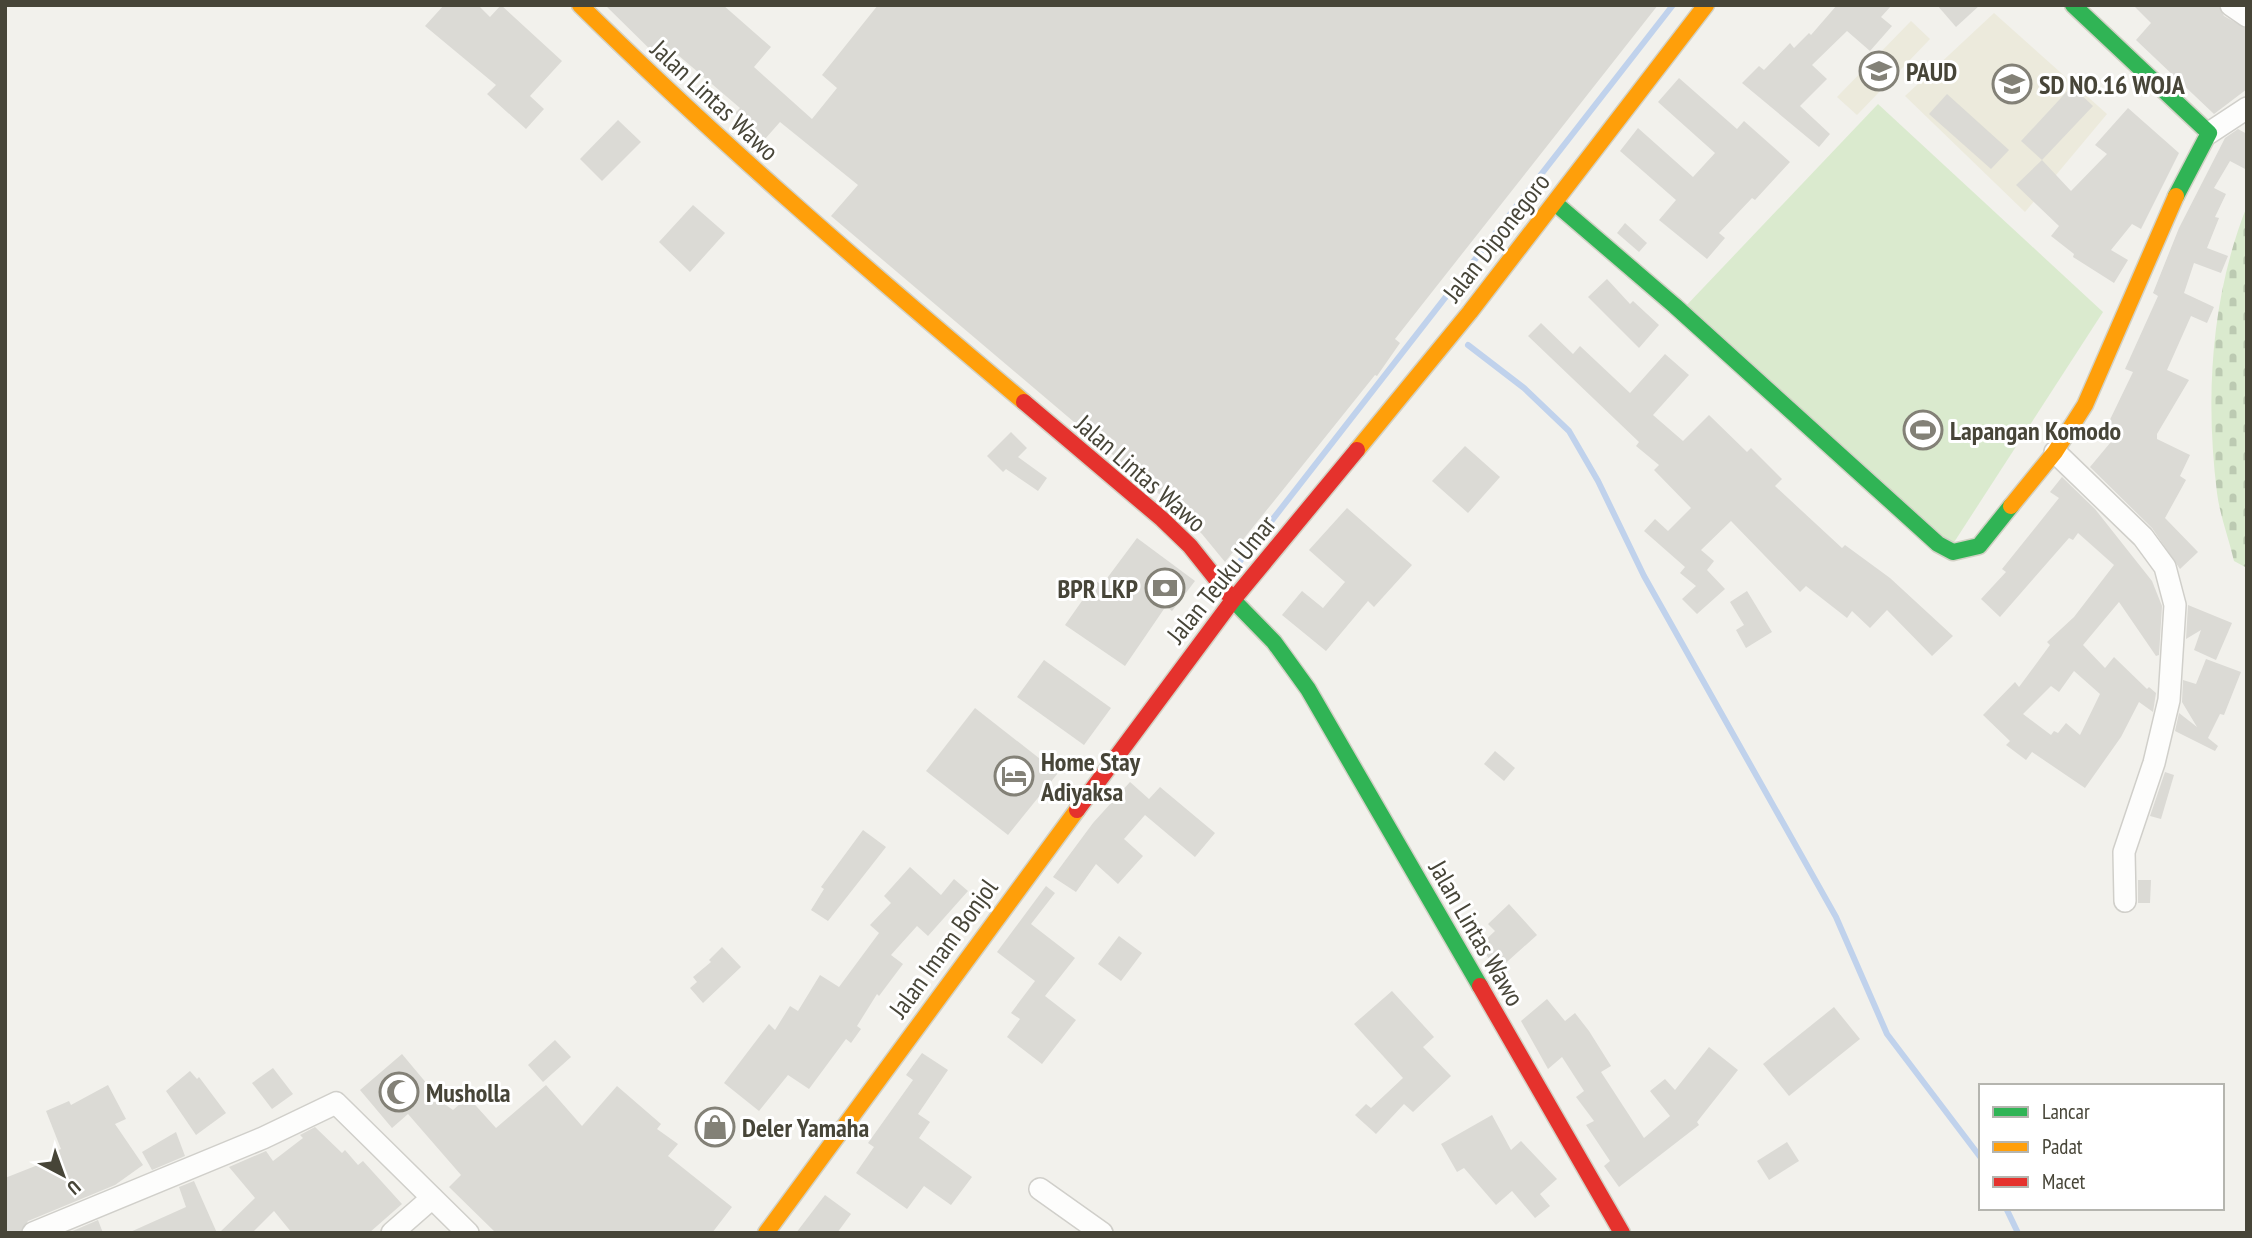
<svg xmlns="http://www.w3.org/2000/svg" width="2252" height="1238" font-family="'PT Sans Narrow',sans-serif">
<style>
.education{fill:#eceadc}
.cemetery{fill:url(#cemetery-stones)}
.pitch{fill:#daeace}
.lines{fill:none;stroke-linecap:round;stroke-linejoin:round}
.stream{stroke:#c0d2ec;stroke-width:6}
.building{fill:#dbdad5;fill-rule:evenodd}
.street-casing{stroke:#d0cfca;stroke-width:24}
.fast-casing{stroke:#d2d1c5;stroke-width:19}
.slow-casing{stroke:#d2d1c5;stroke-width:19}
.jam-casing{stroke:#d2d1c5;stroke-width:19}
.street{stroke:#fdfdfc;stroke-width:21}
.fast{stroke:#30b455;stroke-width:16}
.slow{stroke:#ff9f0a;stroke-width:16}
.jam{stroke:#e5322d;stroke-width:16}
.labels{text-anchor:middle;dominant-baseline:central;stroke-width:6;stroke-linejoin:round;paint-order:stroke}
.poi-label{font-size:26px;font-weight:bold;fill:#474538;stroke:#fff;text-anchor:start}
.street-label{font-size:26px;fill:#474538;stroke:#fff}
</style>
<defs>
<pattern id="cemetery-stones" width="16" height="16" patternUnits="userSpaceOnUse" patternTransform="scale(1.75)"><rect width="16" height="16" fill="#daeace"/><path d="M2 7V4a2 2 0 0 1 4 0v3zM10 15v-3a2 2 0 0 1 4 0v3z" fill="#bccab2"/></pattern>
</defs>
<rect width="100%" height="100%" fill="#f2f1ec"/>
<!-- education -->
<g class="education">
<path d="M1994 13 2107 114 2025 212 1905 96Z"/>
<path d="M1911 21 1930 39 1857 115 1837 97Z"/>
</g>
<!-- cemetery -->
<path class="cemetery" d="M2247 206V568L2234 561C2229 539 2220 516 2217 493 2205 397 2211 296 2247 206Z"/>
<!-- pitch -->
<path class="pitch" d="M1878 104 2103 312 1951 547 1684 308Z"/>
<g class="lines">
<!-- stream -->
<g class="stream">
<path d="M1468 345 1524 388 1569 431 1598 481 1644 576 1836 917 1887 1034 1981 1158"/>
<path d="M1234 569 1673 5"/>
<path d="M2006 1208 2018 1233"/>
</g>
</g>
<!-- building -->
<g class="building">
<path d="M444 5H478L490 17 501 5 562 61 530 96 544 109 526 129 487 94 496 85 425 26Z"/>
<path d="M605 5H723L771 47 754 67 812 119 837 88 822 75 878 5H1658L1395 339 1400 343 1377 376 1375 375 1225 562 1202 534 1173 506 831 216 858 185 780 122 765 139 735 113 740 108 678 55 667 66Z"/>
<path d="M1837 5H1892L1881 17 1892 26 1870 51 1847 31 1812 65 1827 79 1800 106 1830 134 1819 147 1742 83 1759 66 1764 70 1790 43 1794 48 1809 33 1811 35Z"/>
<path d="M1937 5H1980L1956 27Z"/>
<path d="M2133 5H2218L2224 16 2247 29V89L2214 114 2136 40 2151 23Z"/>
<path d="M1679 78 1737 129 1744 121 1790 162 1755 200 1752 198 1719 233 1725 238 1707 259 1659 220 1676 200 1620 151 1638 128 1693 177 1715 153 1658 102Z"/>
<path d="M2072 86 2093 106 2042 160 2021 141Z"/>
<path d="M1947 94 2009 150 1991 169 1929 114Z"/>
<path d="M2128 108 2179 153 2141 229 2132 224 2111 250 2128 260 2114 283 2073 257 2074 254 2051 236 2059 226 2016 185 2042 160 2071 191 2107 154 2095 145Z"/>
<path d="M618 120 641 142 602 181 580 159Z"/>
<path d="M2238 129 2247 134V170L2230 161 2214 188 2226 194 2215 217 2219 218 2207 248 2228 256 2221 273 2194 263 2184 293 2214 307 2207 323 2191 316 2167 370 2189 380 2157 434V439L2190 455 2180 476 2186 480 2165 518 2198 552 2180 569 2152 528 2090 467 2115 437 2104 432 2133 372 2125 369 2158 296 2153 293 2179 228 2225 138Z"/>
<path d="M693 205 725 233 690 272 659 242Z"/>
<path d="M1625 223 1647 243 1639 252 1617 233Z"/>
<path d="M1607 279 1630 304 1633 301 1659 325 1639 348 1588 297Z"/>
<path d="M1541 323 1573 354 1580 346 1630 393 1665 354 1689 375 1653 415 1683 441 1709 415 1747 452 1751 448 1782 479 1775 486 1842 548 1845 545 1890 578 1953 636 1932 656 1887 610 1870 628 1852 611 1847 618 1806 586 1800 592 1731 521 1701 550 1714 561 1707 570 1725 589 1697 614 1682 599 1696 586 1680 573 1685 567 1644 531 1655 519 1668 531 1691 508 1654 470 1659 465 1636 446 1639 442 1528 336Z"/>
<path d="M1011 432 1027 448 1018 457 1047 478 1038 491 1006 469 1003 472 987 456Z"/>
<path d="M1465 446 1500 477 1468 513 1432 481Z"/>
<path d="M2062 477 2095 509 2152 581 2162 606 2159 655 2156 656 2119 602 2083 645 2105 668 2114 657 2147 689 2149 687 2156 693 2153 712 2139 702 2121 737 2085 788 2032 752 2026 760 2006 745 2010 741 1983 715 2015 682 2019 687 2050 645 2047 642 2074 617 2114 565 2078 533 2073 540 2069 538 2000 617 1981 599 2006 572 2002 569 2059 498 2050 492ZM2074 671 2100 694 2080 735 2066 723 2058 733 2054 731 2051 735 2023 714 2051 686 2059 692Z"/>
<path d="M1347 508 1412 565 1374 607 1368 601 1326 651 1282 615 1302 591 1323 608 1345 582 1309 550Z"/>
<path d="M1137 538 1195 581 1172 611 1166 606 1125 666 1065 625 1096 581 1102 585Z"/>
<path d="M1747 591 1772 632 1746 648 1736 630 1744 625 1730 602Z"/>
<path d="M2188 605 2232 623 2216 660 2194 650 2201 630 2186 639Z"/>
<path d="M2206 659 2241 672 2224 715 2220 714 2208 738 2218 746 2215 751 2175 731 2179 713 2197 727 2182 702 2183 680 2196 684Z"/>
<path d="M1044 660 1111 708 1084 745 1017 697Z"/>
<path d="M975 708 1058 773 1008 835 926 771Z"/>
<path d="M1495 751 1515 768 1504 781 1484 764Z"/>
<path d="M2165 772 2174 775 2161 819 2150 816Z"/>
<path d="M1130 782 1149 799 1160 787 1215 833 1195 857 1145 815 1124 839 1143 856 1118 884 1096 864 1076 892 1053 877 1093 823Z"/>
<path d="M863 830 886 847 828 921 811 910 824 889 821 887Z"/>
<path d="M910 867 941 895 954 879 968 891 928 936 917 926 891 955 903 964 879 996 877 994 857 1026 861 1029 851 1043 846 1039 809 1089 788 1075 759 1111 724 1083 769 1024 775 1030 790 1006 798 1011 820 975 839 987 879 933 870 925 891 903 884 896Z"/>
<path d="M2138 880H2151L2150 903H2138Z"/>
<path d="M1046 886 1055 893 1031 924 1075 958 1045 996 1076 1020 1042 1064 1007 1037 1020 1019 1011 1013 1035 981 997 952Z"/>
<path d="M1509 904 1537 935 1498 970 1479 946 1495 931 1488 924Z"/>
<path d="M1119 936 1142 953 1121 981 1098 964Z"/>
<path d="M722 947 741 967 703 1003 690 988 697 982 693 977 711 962 709 960Z"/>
<path d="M1392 991 1434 1037 1423 1047 1451 1076 1413 1112 1404 1104 1376 1134 1355 1115 1366 1104 1371 1108 1403 1078 1354 1024Z"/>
<path d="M1547 999 1565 1021 1575 1013 1589 1031 1611 1066 1601 1072 1644 1138 1670 1116 1650 1091 1665 1079 1675 1090 1709 1047 1738 1070 1697 1122 1699 1125 1619 1187 1604 1166 1610 1161 1586 1125 1594 1121 1576 1097 1584 1091 1562 1057 1548 1069 1521 1021Z"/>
<path d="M1834 1007 1860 1039 1789 1096 1763 1064Z"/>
<path d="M555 1040 571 1057 543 1082 528 1065Z"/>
<path d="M922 1053 948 1070 918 1114 930 1122 919 1138 972 1177 951 1205 924 1186 907 1209 856 1173 874 1147 868 1143 913 1080 906 1075Z"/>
<path d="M402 1054 443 1103 453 1110 468 1097 496 1128 546 1085 582 1126 617 1086 661 1124 657 1129 678 1144 668 1156 732 1207 712 1233H496L449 1187 461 1175 408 1114 392 1128 360 1090Z"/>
<path d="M273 1068 293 1094 272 1109 252 1083Z"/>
<path d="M190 1071 197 1079 199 1077 226 1113 196 1135 166 1091Z"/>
<path d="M108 1085 126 1119 115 1124 143 1165 115 1185 28 1221 20 1233H5V1178L53 1159 51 1153 61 1149 46 1111 69 1101 71 1105Z"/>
<path d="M1492 1115 1511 1150 1521 1141 1557 1179 1540 1194 1550 1206 1535 1218 1512 1191 1496 1205 1464 1168 1457 1172 1441 1144Z"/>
<path d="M315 1127 342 1153 345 1150 358 1165 363 1161 402 1204 369 1233H292L274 1211 252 1233H219L255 1198 229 1167 266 1151 273 1161 303 1138 300 1135Z"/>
<path d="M176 1132 185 1156 152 1170 142 1152Z"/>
<path d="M1787 1142 1799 1161 1769 1180 1757 1161Z"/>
<path d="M194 1181 217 1233H128L186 1207 179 1187Z"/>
<path d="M825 1195 851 1214 837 1233H796Z"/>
<path d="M98 1220 103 1233H68Z"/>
</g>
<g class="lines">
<defs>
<g id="street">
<path d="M2231 5 2247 16"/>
<path d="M2209 133 2247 108"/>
<path d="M2055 452 2143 537 2165 567 2175 605 2169 700 2154 763 2124 852 2125 901"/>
<path d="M1040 1189 1102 1233"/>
<path d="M33 1233 263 1138 336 1103 468 1233"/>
<path d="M392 1233 432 1198"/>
</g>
<g id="fast">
<path d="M2073 5 2209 133 2176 196"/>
<path d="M1555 203 1675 306 1938 544 1953 552 1979 546 2011 506"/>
<path d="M1233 600 1274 642 1308 689 1480 986"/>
</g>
<g id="slow">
<path d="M580 5C722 145 872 274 1024 402"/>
<path d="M1357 450 1470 312 1706 5"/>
<path d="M2011 506 2055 452 2085 405 2176 196"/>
<path d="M766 1233 1077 810"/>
</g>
<g id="jam">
<path d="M1024 402 1162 519 1190 546 1233 600"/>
<path d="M1077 810 1233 600 1357 450"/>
<path d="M1480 986 1622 1233"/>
</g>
</defs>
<!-- street casing -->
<use href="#street" class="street-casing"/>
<!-- fast casing -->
<use href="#fast" class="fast-casing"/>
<!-- slow casing -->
<use href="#slow" class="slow-casing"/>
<!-- jam casing -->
<use href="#jam" class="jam-casing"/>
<!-- street -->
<use href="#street" class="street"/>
<!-- fast -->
<use href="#fast" class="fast"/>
<!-- slow -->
<use href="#slow" class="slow"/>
<!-- jam -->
<use href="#jam" class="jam"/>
</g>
<!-- icons -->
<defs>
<symbol id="school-ring" viewBox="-11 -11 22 22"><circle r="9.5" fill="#fff" stroke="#838177" stroke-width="1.5"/><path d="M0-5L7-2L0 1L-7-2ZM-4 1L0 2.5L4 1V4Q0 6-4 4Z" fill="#838177"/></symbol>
<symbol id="stadium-ring" viewBox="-11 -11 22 22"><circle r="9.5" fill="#fff" stroke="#838177" stroke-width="1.5"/><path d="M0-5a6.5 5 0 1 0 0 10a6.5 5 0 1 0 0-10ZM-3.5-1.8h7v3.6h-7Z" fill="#838177"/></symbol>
<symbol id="bank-ring" viewBox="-11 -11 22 22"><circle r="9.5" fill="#fff" stroke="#838177" stroke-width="1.5"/><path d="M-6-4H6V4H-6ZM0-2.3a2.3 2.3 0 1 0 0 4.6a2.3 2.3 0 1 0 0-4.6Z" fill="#838177"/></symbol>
<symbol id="hotel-ring" viewBox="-11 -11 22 22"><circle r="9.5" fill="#fff" stroke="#838177" stroke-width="1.5"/><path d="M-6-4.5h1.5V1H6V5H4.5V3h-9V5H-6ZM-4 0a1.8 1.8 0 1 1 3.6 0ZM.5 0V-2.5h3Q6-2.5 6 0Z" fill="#838177"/></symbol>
<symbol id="mosque-ring" viewBox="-11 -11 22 22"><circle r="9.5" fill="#fff" stroke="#838177" stroke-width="1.5"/><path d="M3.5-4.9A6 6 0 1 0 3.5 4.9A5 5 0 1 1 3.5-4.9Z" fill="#838177"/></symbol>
<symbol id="shop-ring" viewBox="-11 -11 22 22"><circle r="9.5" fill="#fff" stroke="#838177" stroke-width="1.5"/><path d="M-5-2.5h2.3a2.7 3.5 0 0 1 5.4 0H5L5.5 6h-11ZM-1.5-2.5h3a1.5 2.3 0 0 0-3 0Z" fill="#838177"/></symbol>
</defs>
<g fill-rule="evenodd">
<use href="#school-ring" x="1857" y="49" width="44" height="44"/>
<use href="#school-ring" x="1990" y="62" width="44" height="44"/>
<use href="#stadium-ring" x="1901" y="408" width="44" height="44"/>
<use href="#bank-ring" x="1143" y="566" width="44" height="44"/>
<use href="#hotel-ring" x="992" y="754" width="44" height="44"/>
<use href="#mosque-ring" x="377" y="1070" width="44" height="44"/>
<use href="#shop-ring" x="693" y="1105" width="44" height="44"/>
</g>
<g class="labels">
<!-- poi labels -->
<g class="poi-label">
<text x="1906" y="71">PAUD</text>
<text x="2039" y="84">SD NO.16 WOJA</text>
<text x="1950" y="430">Lapangan Komodo</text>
<text x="1138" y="588" text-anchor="end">BPR LKP</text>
<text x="1041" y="761">Home Stay<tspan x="1041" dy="30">Adiyaksa</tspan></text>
<text x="426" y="1092">Musholla</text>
<text x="742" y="1127">Deler Yamaha</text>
</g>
<!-- street labels -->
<g class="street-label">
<text transform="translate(715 100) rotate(43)">Jalan Lintas Wawo</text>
<text transform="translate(1496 237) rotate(-52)">Jalan Diponegoro</text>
<text transform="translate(1141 473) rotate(41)">Jalan Lintas Wawo</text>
<text transform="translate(1221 579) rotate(-51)">Jalan Teuku Umar</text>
<text transform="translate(1477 933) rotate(60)">Jalan Lintas Wawo</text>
<text transform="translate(943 948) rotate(-54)">Jalan Imam Bonjol</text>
</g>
</g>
<!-- border -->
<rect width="2252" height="1238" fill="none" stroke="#474538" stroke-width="14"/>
<!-- legend -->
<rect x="1979" y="1084" width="245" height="126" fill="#ffffff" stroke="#b5b5af" stroke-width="2"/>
<rect x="1993" y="1107" width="35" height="10" fill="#30b455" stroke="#b5b5af" stroke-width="2"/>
<text x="2042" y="1119" font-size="21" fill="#474538">Lancar</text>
<rect x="1993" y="1142" width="35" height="10" fill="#ff9f0a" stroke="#b5b5af" stroke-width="2"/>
<text x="2042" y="1154" font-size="21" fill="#474538">Padat</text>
<rect x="1993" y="1177" width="35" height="10" fill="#e5322d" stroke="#b5b5af" stroke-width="2"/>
<text x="2042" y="1189" font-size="21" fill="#474538">Macet</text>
<!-- north arrow -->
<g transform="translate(63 1175) rotate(139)" stroke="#ffffff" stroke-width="5" paint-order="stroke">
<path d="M0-5L12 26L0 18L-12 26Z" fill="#474538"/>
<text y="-10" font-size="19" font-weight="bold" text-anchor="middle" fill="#474538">U</text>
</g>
</svg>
